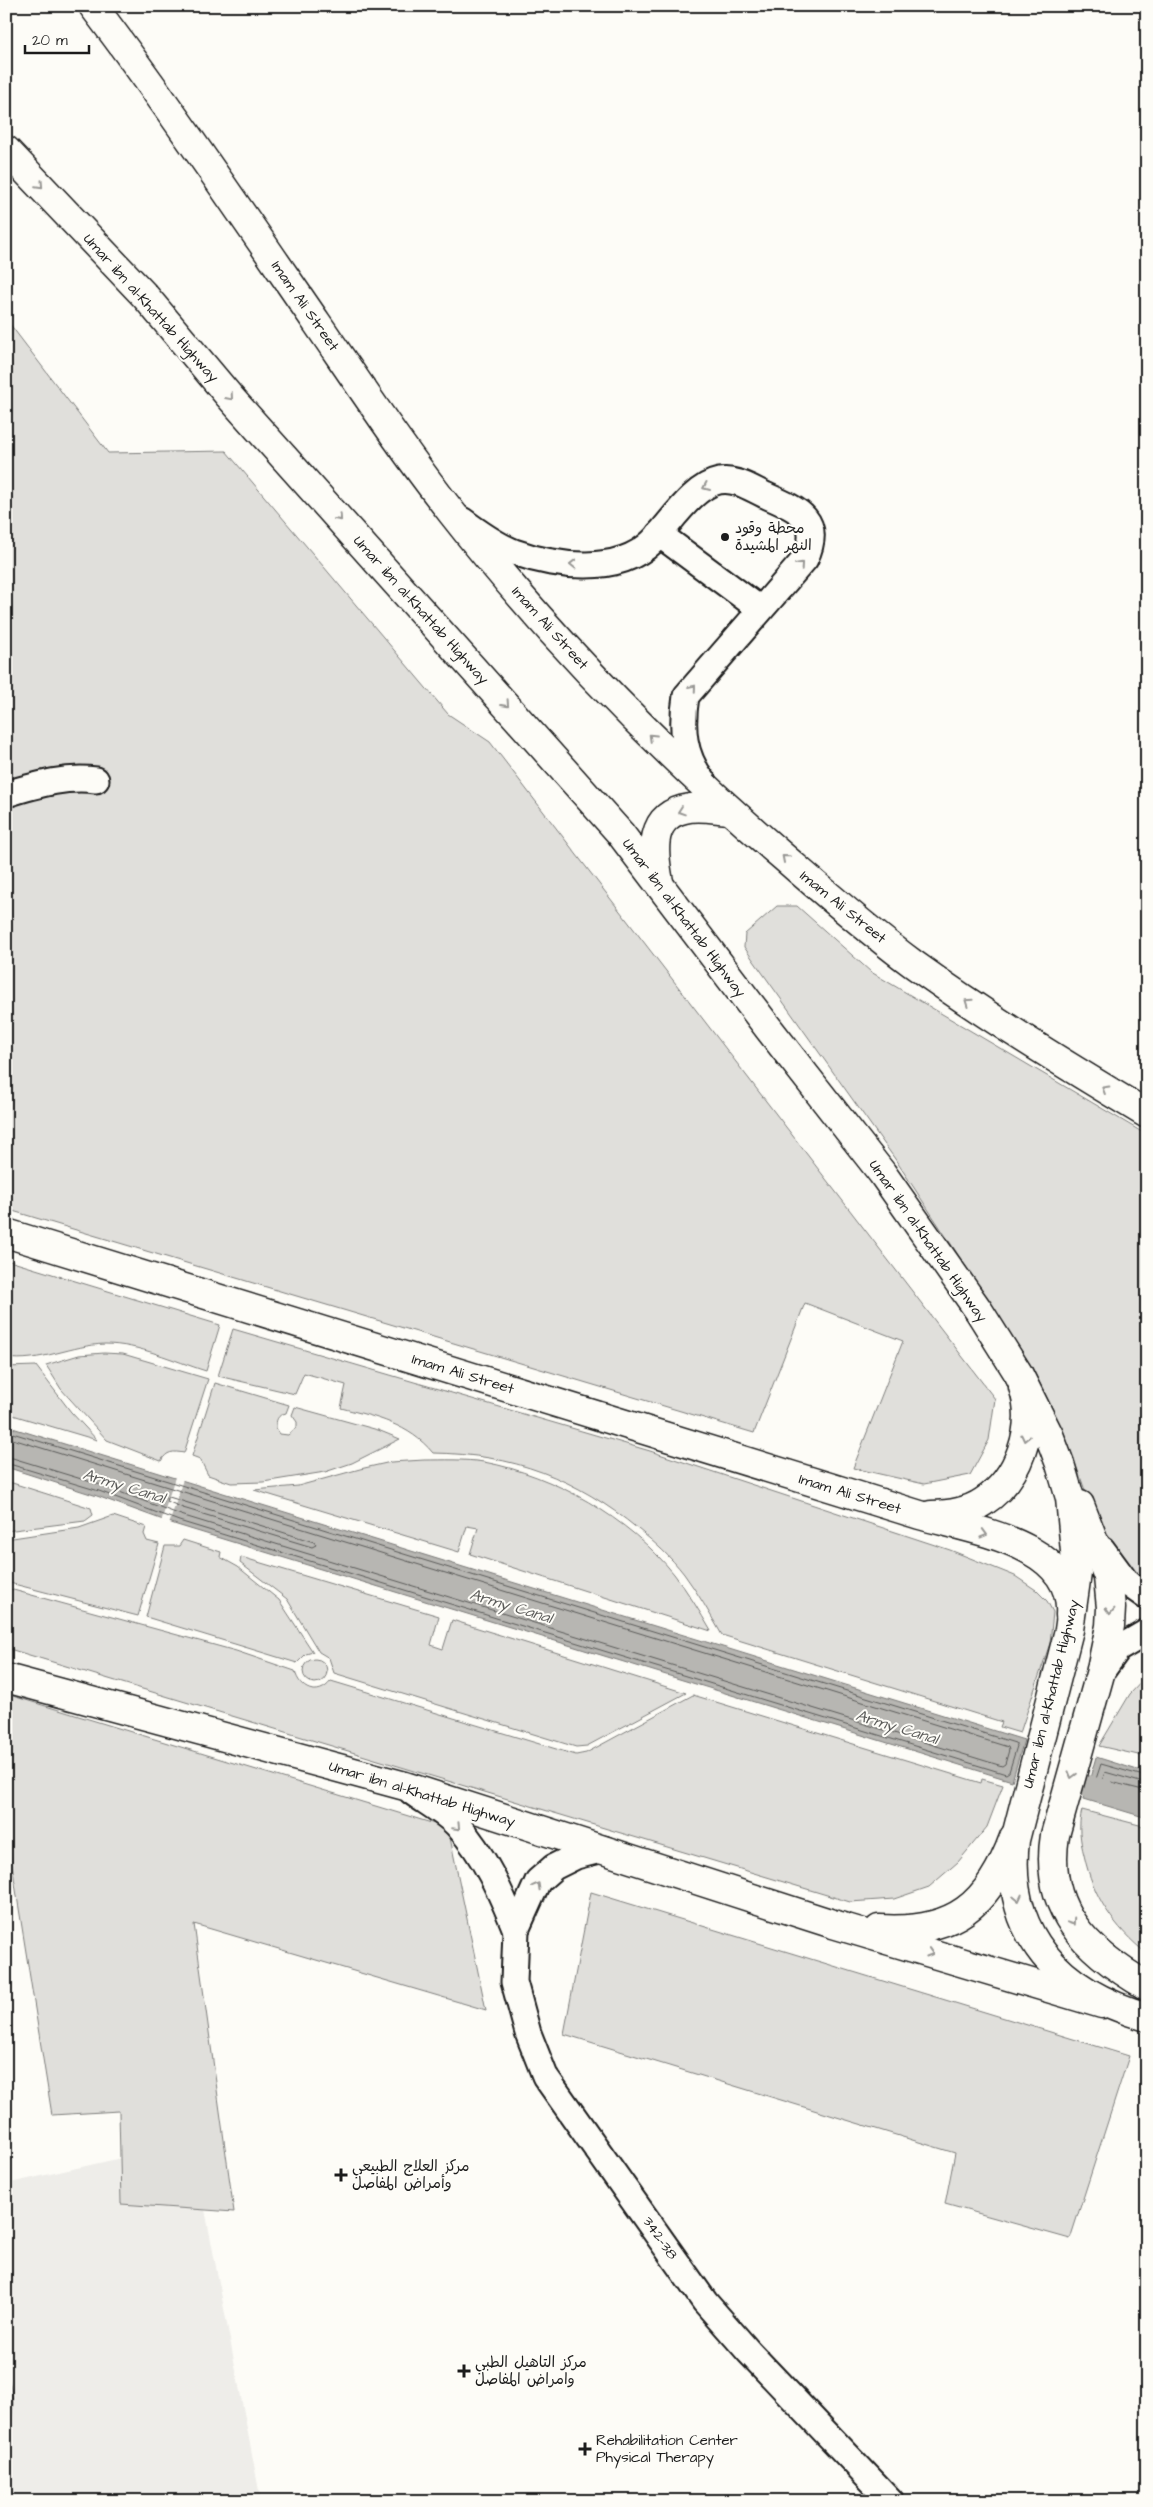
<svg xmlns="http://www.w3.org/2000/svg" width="1153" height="2507" font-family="'Architects Daughter','Playpen Sans Arabic',sans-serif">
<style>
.built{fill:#eeede9}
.green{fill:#e0dfdb;stroke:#7e7e7c}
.water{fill:#b7b6b2;stroke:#797876}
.pier{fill:#fdfcf7}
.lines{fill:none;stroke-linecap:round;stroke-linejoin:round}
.shore{stroke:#5a5a58;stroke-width:1}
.canal{stroke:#b7b6b2;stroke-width:22}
.minor-casing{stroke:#1c1c1c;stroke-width:29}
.major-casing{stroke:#1c1c1c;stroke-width:31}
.highway-casing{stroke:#1c1c1c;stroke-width:31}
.minor{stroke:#fdfcf7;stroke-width:25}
.major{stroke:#fdfcf7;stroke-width:28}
.highway{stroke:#fdfcf7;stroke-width:28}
.oneway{stroke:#989794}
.poi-dot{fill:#1c1c1c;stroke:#fdfcf7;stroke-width:2}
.labels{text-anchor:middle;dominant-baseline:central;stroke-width:4;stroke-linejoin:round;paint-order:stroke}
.street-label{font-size:15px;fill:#1c1c1c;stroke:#fdfcf7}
.poi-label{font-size:15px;fill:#1c1c1c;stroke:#fdfcf7;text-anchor:start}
.water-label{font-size:16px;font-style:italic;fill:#5a5a58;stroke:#fdfcf7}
</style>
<rect width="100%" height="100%" fill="#fdfcf7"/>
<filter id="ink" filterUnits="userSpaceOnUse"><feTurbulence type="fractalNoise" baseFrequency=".02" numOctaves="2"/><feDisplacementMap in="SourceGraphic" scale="10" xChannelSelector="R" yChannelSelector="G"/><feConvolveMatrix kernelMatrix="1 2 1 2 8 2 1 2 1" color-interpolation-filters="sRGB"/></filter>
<g filter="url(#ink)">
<!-- built -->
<path class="built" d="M192 2142 261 2501H6V2184Z"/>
<!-- green -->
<g class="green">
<path d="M6 319 108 453 226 451 448 714 490 742 995 1399 989 1440 970 1475 924 1484 853 1468 903 1341 805 1303 754 1433 6 1209Z"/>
<path d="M777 906H797L871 972 1147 1135V1580L1125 1573 1098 1526 1065 1435 1032 1367 895 1159 744 947 745 934Z"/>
<path d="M6 1260 220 1325 206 1371C174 1361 139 1344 105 1344 72 1345 40 1363 6 1358Z"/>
<path d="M233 1329 650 1451 950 1550 1015 1576 1036 1590 1047 1601 1053 1612 1050 1643 1020 1733 1000 1727 1002 1722 722 1635C710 1614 698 1593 684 1574 671 1557 654 1542 638 1529 576 1478 513 1454 433 1453 409 1424 376 1417 341 1408L346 1385 304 1373 295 1394 218 1376Z"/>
<path d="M104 1353 123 1354 208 1379 184 1453C173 1451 167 1451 161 1461L107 1440 61 1389 46 1365 79 1355Z"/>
<path d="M36 1366 71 1412 97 1440 6 1413V1367Z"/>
<path d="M215 1383 289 1405 286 1413C277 1415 276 1420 276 1428L280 1434 288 1435 297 1427V1422L292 1415 295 1407 378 1430 400 1439 352 1463 325 1472 263 1482 231 1483 208 1475 200 1459 192 1456Z"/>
<path d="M424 1460C443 1460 465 1459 484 1462 554 1475 629 1518 674 1574 688 1592 700 1612 711 1631L470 1554 478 1528 467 1526 459 1552 254 1490 298 1486 360 1469 391 1462Z"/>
<path d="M6 1481 91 1508 93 1515 85 1521 6 1531Z"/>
<path d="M113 1516 146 1527 144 1534 147 1541 159 1544 138 1616 6 1582V1539L79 1528Z"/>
<path d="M183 1540 221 1552 220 1557 238 1567 279 1600 313 1652 306 1654 297 1663 146 1617 165 1546H179Z"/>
<path d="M241 1557 439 1616 431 1645 443 1649 452 1620 686 1693 587 1746 576 1747 334 1673 329 1658 319 1652 287 1599 240 1563Z"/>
<path d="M6 1588 236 1651 295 1671C299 1689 318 1698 331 1681L576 1755 586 1753 693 1695 981 1783 982 1779 1003 1785 987 1827 958 1862 929 1887 894 1899 850 1902 6 1648Z"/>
<circle cx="315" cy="1671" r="12"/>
<path d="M1147 1676V1757L1099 1746 1130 1694Z"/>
<path d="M6 1694 448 1828 486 2010 194 1924 234 2212 121 2204 119 2111 52 2115 6 1827Z"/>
<path d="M1082 1810 1147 1827V1954C1114 1927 1093 1897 1084 1855 1080 1840 1078 1825 1082 1810Z"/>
<path d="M591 1892 1129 2056 1070 2239 945 2204 955 2153 564 2034Z"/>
</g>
<!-- water -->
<g class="water">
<path d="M6 1426 1024 1740 1012 1781 177 1525 97 1496 6 1467Z"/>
<path d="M1096 1757 1147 1773V1818L1084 1799Z"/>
<path d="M6 2372C14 2392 16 2414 6 2433Z"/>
</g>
<!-- pier -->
<path class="pier" d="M175 1477 183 1479 169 1525 161 1522Z"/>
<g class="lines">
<!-- shore -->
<g class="shore">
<path d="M6 1431 1015 1743 1017 1746 1009 1772 1006 1774 179 1521 99 1491 6 1463"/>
<path d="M6 1437 1008 1747 1009 1750 1005 1764 1002 1766 181 1515 101 1485 6 1456"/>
<path d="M169 1497 314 1542 316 1545 312 1547 183 1508 167 1501 166 1498Z"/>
<path d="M1147 1777 1101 1764 1091 1794 1147 1813"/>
<path d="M1147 1784 1105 1772 1099 1790 1147 1807"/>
<path d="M1147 1791 1111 1782 1108 1785 1109 1787 1147 1799"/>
</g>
<!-- canal -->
<path class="canal" d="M1084 1785 1147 1805"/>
<defs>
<g id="minor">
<path d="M462 520C478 532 496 545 514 552 556 567 618 575 652 542 670 524 693 486 719 481 736 478 750 488 765 495 797 509 824 519 805 559L686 696C681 728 683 755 703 781"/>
<path d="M659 534 760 609"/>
<path d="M6 794C37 785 64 776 96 780"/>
<path d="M1102 1549 1127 1583 1147 1597"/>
<path d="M1100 1674 1118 1649 1147 1632"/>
<path d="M412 1792C427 1803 446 1813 458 1826 485 1856 501 1893 516 1930"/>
<path d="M604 1849 576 1856 554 1867 538 1881 516 1930 514 1982 528 2033 545 2076 705 2302 749 2352 891 2501"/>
</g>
<g id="major">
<path d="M6 1233 920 1515C972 1530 1075 1543 1070 1615"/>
<path d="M931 1515C949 1515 968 1512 983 1502 1019 1479 1037 1427 1023 1387"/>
<path d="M6 1678 405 1786 833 1924 1102 2004"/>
<path d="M879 1929C954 1934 989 1905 1014 1837"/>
</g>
<g id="highway">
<path d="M93 6C171 109 244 217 317 323 361 387 404 452 452 513 549 637 661 751 780 854 823 891 866 929 912 963 987 1017 1067 1066 1147 1114"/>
<path d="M6 150 145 296 229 396 620 833 769 1029 882 1173 979 1311 1018 1373 1049 1435 1060 1464 1070 1498 1077 1573 1069 1630 1015 1840C1004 1935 1060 1992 1147 2017"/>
<path d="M659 882C653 851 648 814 690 808 702 806 716 809 729 810"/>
<path d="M1080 1505 1108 1577 1111 1608 1110 1626 1100 1674 1055 1835C1043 1909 1086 1951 1147 1986"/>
</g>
</defs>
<!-- minor casing -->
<use href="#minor" class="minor-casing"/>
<!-- major casing -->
<use href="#major" class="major-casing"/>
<!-- highway casing -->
<use href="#highway" class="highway-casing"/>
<!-- minor -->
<use href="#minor" class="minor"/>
<!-- major -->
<use href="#major" class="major"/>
<!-- highway -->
<use href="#highway" class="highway"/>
</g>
<!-- one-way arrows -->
<defs><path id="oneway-chevron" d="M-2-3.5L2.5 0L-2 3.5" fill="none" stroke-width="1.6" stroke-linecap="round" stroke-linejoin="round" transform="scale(1.25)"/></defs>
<g class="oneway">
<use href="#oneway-chevron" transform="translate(40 185) rotate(47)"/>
<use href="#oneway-chevron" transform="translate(230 397) rotate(49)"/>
<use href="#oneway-chevron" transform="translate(706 487) rotate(156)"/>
<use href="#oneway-chevron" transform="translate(339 518) rotate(48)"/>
<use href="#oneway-chevron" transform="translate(573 564) rotate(-179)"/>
<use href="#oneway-chevron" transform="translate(800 565) rotate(-49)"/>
<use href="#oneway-chevron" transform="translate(693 688) rotate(-50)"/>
<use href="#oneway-chevron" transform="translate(506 704) rotate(48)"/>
<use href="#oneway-chevron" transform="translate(652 737) rotate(-136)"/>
<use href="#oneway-chevron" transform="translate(681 811) rotate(161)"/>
<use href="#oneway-chevron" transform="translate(785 858) rotate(-139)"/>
<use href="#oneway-chevron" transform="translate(968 1002) rotate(-145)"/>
<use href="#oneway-chevron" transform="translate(1105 1089) rotate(-149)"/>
<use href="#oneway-chevron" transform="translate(1025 1438) rotate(103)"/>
<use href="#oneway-chevron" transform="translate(984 1534) rotate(16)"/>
<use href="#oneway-chevron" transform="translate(1110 1611) rotate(92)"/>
<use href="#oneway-chevron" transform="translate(1072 1775) rotate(106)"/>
<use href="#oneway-chevron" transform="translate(457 1827) rotate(46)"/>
<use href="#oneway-chevron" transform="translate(537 1886) rotate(-61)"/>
<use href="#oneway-chevron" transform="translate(1018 1898) rotate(77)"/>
<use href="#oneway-chevron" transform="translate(1072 1922) rotate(56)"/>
<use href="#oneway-chevron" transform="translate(930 1953) rotate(17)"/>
</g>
</g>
<!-- markers -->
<g class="poi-dot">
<circle cx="725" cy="537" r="5"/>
<path d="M338.5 2167.5h5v5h5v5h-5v5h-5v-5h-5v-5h5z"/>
<path d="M461.5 2363.5h5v5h5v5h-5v5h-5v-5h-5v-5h5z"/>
<path d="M582.5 2441.5h5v5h5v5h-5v5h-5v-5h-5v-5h5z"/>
</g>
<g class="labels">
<!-- street labels -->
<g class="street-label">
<text transform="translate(305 306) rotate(55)">Imam Ali Street</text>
<text transform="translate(151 308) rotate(48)">Umar ibn al-Khattab Highway</text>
<text transform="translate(421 610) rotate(48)">Umar ibn al-Khattab Highway</text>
<text transform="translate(550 628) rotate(48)">Imam Ali Street</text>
<text transform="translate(843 907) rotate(39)">Imam Ali Street</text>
<text transform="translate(684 918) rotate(53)">Umar ibn al-Khattab Highway</text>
<text transform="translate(928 1241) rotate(55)">Umar ibn al-Khattab Highway</text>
<text transform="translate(463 1374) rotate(17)">Imam Ali Street</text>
<text transform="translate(850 1494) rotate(17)">Imam Ali Street</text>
<text transform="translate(1051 1694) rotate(-76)">Umar ibn al-Khattab Highway</text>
<text transform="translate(422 1794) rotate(17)">Umar ibn al-Khattab Highway</text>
<text transform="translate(660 2238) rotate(55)">342-38</text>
</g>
<!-- poi labels -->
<g class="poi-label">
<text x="735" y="528">محطة وقود<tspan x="735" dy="17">النهر المشيدة</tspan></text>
<text x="352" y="2166">مركز العلاج الطبيعي<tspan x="352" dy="17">وأمراض المفاصل</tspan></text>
<text x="475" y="2362">مركز التاهيل الطبي<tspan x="475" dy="17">وامراض المفاصل</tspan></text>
<text x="596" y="2440">Rehabilitation Center<tspan x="596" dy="17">Physical Therapy</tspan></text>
</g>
<!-- water labels -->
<g class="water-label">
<text transform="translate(124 1486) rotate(17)">Army Canal</text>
<text transform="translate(511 1606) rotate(17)">Army Canal</text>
<text transform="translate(897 1727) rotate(17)">Army Canal</text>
</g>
</g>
<!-- margin -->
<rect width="1153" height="2507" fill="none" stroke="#fdfcf7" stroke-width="25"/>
<rect x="12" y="12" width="1128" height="2482" fill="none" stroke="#1c1c1c" stroke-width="2" filter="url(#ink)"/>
<!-- scale -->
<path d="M25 45v8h64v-8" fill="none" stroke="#1c1c1c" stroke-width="2.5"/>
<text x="32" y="45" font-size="15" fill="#1c1c1c" stroke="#fdfcf7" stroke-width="4" paint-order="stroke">20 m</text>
</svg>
